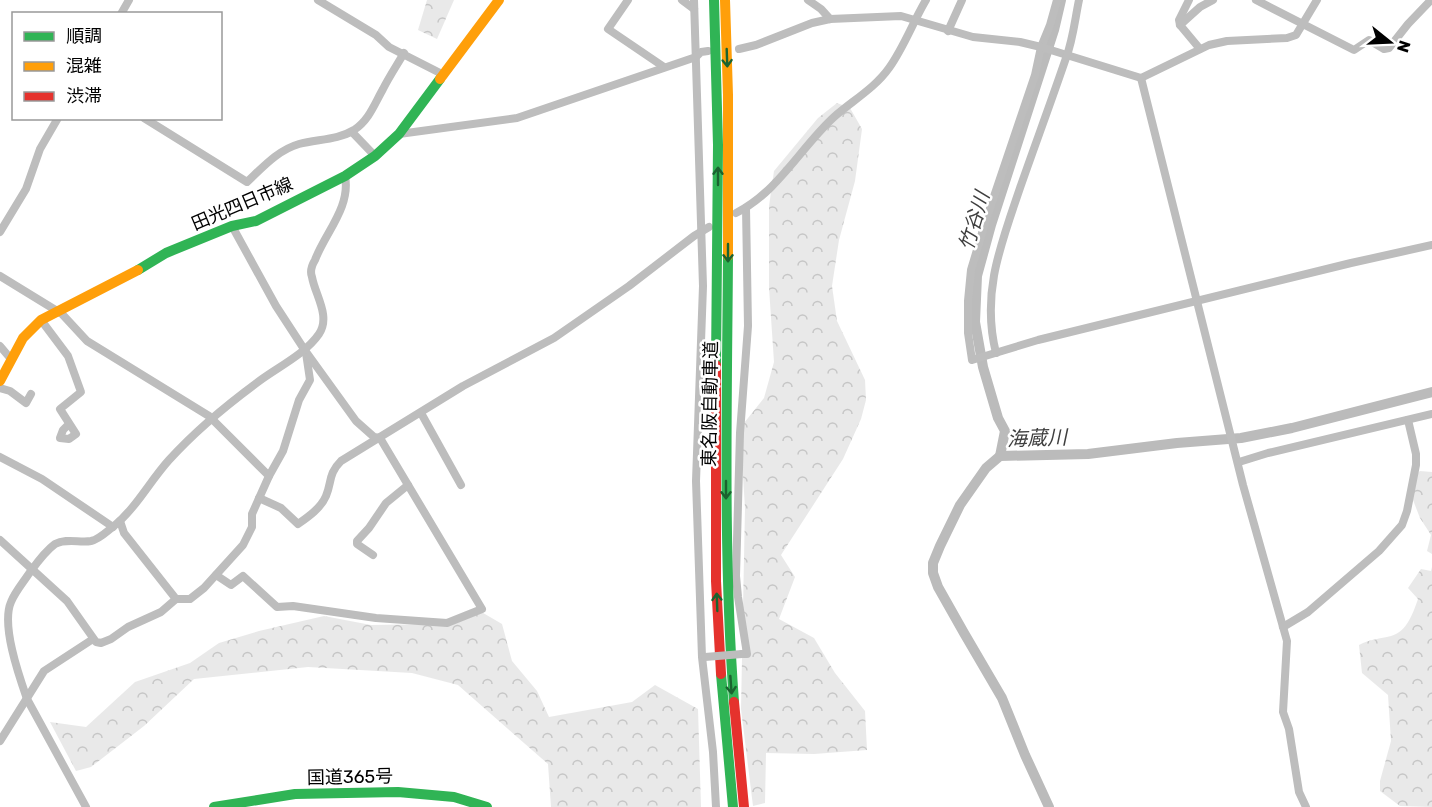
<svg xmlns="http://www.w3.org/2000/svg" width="1432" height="807" font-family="Rubik,'Noto Sans JP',sans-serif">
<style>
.forest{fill:url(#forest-crowns)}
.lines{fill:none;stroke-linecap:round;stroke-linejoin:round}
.river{stroke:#bbb;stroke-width:10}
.street{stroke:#bdbdbd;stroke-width:8}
.fast{stroke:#30b455;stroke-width:10}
.slow{stroke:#ff9f0a;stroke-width:10}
.jam{stroke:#e5322d;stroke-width:10}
.street-bridge{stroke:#bdbdbd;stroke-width:8}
.oneway{stroke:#1a632f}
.labels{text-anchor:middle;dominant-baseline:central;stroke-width:5;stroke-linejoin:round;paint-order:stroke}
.street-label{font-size:18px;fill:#000;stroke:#fff}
.water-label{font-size:20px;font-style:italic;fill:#3f3f3f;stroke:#fff}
</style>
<defs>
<pattern id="forest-crowns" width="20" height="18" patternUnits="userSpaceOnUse" patternTransform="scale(1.5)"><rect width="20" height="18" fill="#e9e9e9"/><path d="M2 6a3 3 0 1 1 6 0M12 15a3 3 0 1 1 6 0" fill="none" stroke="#c6c6c6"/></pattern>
</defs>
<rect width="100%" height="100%" fill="#fff"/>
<!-- forest -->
<g class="forest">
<path d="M427 0H454L437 39 418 30Z"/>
<path d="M837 103 850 108 862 129 855 181 839 240 832 286 837 321 865 380 866 400 861 419 843 459 781 555 795 577 779 619 814 638 835 673 865 711 867 750 814 754 766 753 765 803 753 806 741 709 745 508 740 428 764 398 774 362 769 288V206L774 171 818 118Z"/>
<path d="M1420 471 1432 472V554L1427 551 1431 535 1420 518 1413 500V477Z"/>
<path d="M1432 567V807L1400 806 1380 791V781L1391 741 1388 695 1362 673 1359 645C1370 639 1380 639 1391 636 1407 632 1413 613 1418 599L1408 588 1421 569 1431 571Z"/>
<path d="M478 610 502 624 512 661 537 691 549 717 632 702 655 685 698 709 701 807H551L548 764 458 685 412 673 308 667 194 679 144 726 91 767 76 771 50 722 86 727 135 682 190 663 219 643 259 631 324 616 371 625 438 624Z"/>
</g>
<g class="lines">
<!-- river -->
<g class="river">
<path d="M1000 456 1005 431 998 418 983 367 975 322 977 276 991 225 1054 30 1061 0"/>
<path d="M1049 807 1025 755 1002 698 964 633 938 587 933 573V563L940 546 960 505 986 468 1000 456 1088 454 1177 443 1241 438 1292 428 1432 392"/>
</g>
<!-- street -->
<g class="street">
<path d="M318 0 376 35 389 47 444 75"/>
<path d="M628 0 608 29 664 67"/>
<path d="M682 0 694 9"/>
<path d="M694 0 703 286 696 481 702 657 713 752 716 807"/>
<path d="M808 0 821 9 830 19"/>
<path d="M1057 0 1050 25 1041 47 1035 75 985 223 971 270 968 301V333L972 360 1038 340 1351 263 1432 245"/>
<path d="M1189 0 1179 20 1180 25 1200 49"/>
<path d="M1256 0 1354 50 1369 40 1384 49 1389 48 1408 24 1431 0"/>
<path d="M121 14 129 0"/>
<path d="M1180 25 1200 7 1213 0"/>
<path d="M948 31 962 0"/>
<path d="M739 49 756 45 812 23 830 19 901 16 973 37 1020 42 1041 47 1141 78 1209 45 1227 41 1287 38 1296 35 1317 0"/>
<path d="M1141 78 1243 485 1287 641 1283 712 1289 729 1299 792 1306 807"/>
<path d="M144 118 247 182C263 167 278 150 299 144 317 139 338 140 354 130 369 120 374 105 383 89 389 77 397 65 404 53"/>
<path d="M352 132 375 156"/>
<path d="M399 134 517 118 696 57 701 52 708 51"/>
<path d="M736 213C778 192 801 147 834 117 852 101 875 88 889 68 904 47 913 22 926 0"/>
<path d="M0 232 26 189 40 149 58 118"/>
<path d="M0 276 62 314 87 341 209 416 269 476 252 514V527L243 545 204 588 190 599H176L161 612 128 627 111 639 101 643 96 642 67 601 0 540"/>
<path d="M41 320 68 356 81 392 60 409 76 434 69 439 60 438 63 430 69 424"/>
<path d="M0 346 11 359"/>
<path d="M996 353C981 293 1001 244 1020 188 1035 145 1051 102 1066 58 1073 40 1075 19 1079 0"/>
<path d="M0 388 10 391 26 403 31 394"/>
<path d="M421 413 461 485"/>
<path d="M0 457 42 479 113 527"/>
<path d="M1239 462 1268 453 1432 414"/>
<path d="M269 476 283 451 299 400 310 380 306 353"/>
<path d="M259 498 281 508 298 524C308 517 321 508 326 496 332 482 328 474 341 461L463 386 554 338 629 286 694 236 709 227"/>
<path d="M120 521 124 533 176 599"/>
<path d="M373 555 357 544V541L369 528 386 503 408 485"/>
<path d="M216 575 231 585 243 576 277 607 293 606 376 618 447 623 482 609 380 438 374 437 356 421 304 349 276 306 232 226"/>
<path d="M1283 627 1308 612 1379 551 1402 525 1407 511 1416 465V454L1408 420"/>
<path d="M742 654H747L738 597 736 576 740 433 748 326 746 208"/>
<path d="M0 741 44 671 93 639"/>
<path d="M86 807 27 699C19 676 1 625 11 602 15 592 22 584 28 575 36 564 44 552 55 544 66 538 80 543 91 541 100 539 107 531 114 526 136 508 150 481 169 460 197 429 229 403 262 379 280 366 306 353 319 334 331 316 315 295 312 277 310 272 312 265 315 260 325 233 351 207 345 176"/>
</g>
<!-- fast -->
<g class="fast">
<path d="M714 0 718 145 716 365"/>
<path d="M728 256C727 405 723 554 734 702"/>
<path d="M138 270 166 253 232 226 256 221 345 176 375 156 399 134 440 79"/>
<path d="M721 674 733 807"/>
<path d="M214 807 295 794 398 792 454 797 487 807"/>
</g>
<!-- slow -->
<g class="slow">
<path d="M725 0 728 95V256"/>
<path d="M440 79 499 0"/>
<path d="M0 381 23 338 41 320 138 270"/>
</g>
<!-- jam -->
<g class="jam">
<path d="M716 365V581L721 674"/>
<path d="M734 702 744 807"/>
</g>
<!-- street-bridge -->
<path class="street-bridge" d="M705 657 742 654"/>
</g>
<!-- one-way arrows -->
<defs><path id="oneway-shaft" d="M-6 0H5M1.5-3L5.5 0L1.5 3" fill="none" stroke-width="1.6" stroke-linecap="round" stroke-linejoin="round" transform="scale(1.5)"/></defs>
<g class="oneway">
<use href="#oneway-shaft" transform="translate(727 58) rotate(88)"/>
<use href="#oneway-shaft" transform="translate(718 176) rotate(-90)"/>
<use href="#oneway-shaft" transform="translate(728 253) rotate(90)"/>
<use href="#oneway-shaft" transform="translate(726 490) rotate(90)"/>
<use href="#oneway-shaft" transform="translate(717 602) rotate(-92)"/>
<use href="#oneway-shaft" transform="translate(731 685) rotate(86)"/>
</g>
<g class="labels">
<!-- street labels -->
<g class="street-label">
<text transform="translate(242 204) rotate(-23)">田光四日市線</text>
<text transform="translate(710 404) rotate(-89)">東名阪自動車道</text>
<text transform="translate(350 777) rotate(-1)">国道365号</text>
</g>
<!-- water labels -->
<g class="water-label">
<text transform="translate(974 221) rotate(-73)">竹谷川</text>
<text transform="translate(1037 438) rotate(-2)">海蔵川</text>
</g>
</g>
<!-- legend -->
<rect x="12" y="12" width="210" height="108" fill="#ffffff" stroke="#999999" stroke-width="1.5"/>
<rect x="24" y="32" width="30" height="9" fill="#30b455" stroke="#999999" stroke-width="1.5"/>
<text x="66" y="42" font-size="18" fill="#000000">順調</text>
<rect x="24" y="62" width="30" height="9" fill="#ff9f0a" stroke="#999999" stroke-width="1.5"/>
<text x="66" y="72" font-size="18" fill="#000000">混雑</text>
<rect x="24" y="92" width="30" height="9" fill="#e5322d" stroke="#999999" stroke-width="1.5"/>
<text x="66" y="102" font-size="18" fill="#000000">渋滞</text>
<!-- north arrow -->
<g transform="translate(1390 42) rotate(108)" stroke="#ffffff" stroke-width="4.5" paint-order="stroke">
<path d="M0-4.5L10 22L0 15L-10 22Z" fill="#000000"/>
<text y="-9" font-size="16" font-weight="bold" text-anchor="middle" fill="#000000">N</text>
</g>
</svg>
